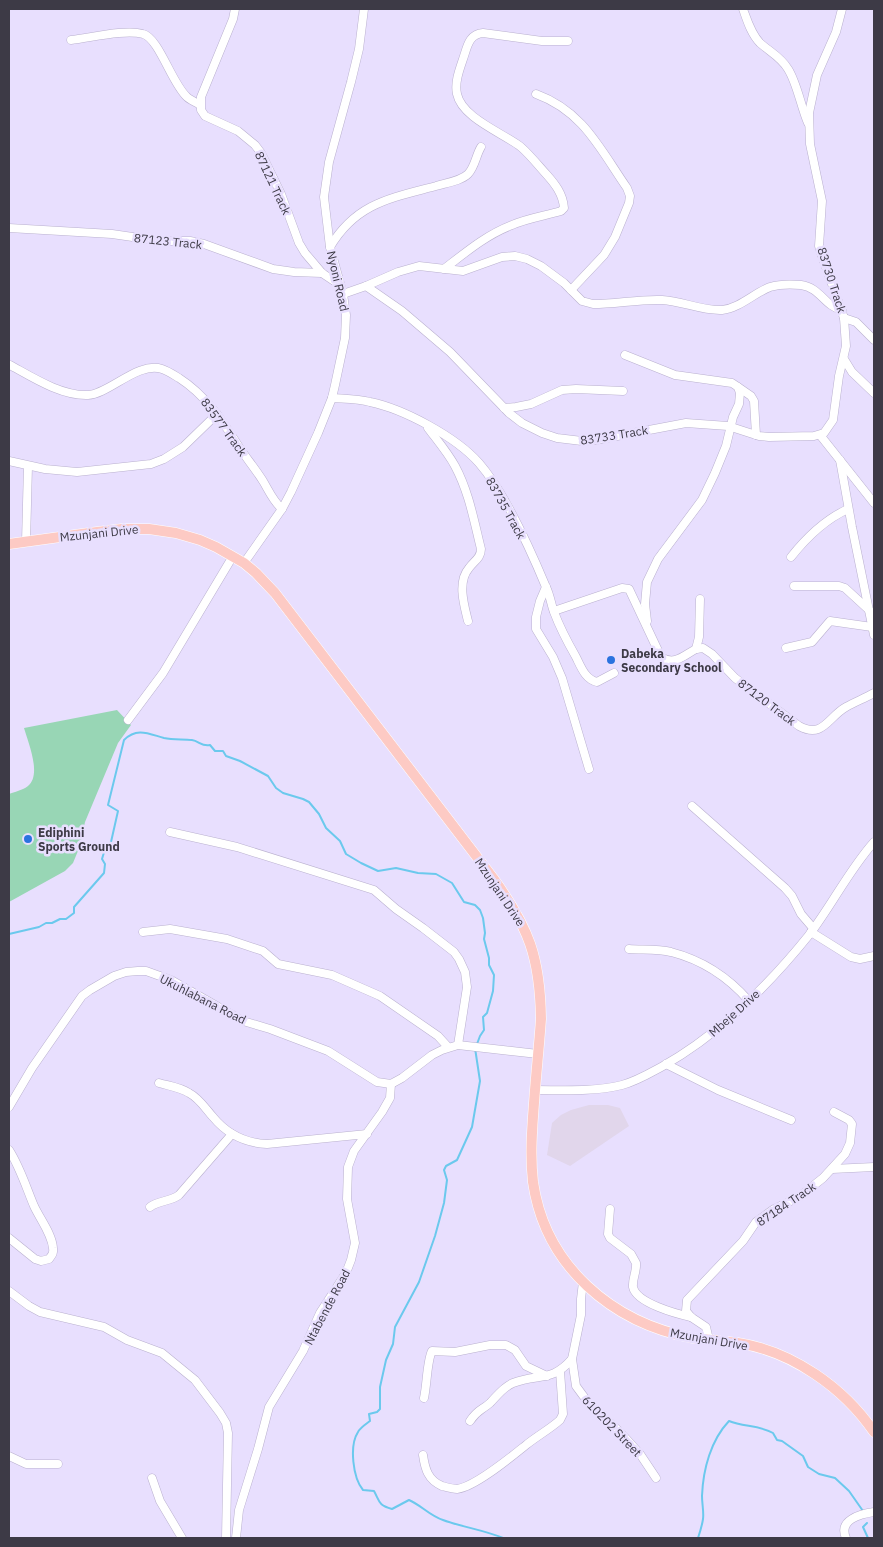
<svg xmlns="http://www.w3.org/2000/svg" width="883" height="1547" font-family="'IBM Plex Sans',sans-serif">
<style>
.industrial{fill:#e1d6eb}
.green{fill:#98d6b5}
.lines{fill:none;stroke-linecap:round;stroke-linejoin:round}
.stream{stroke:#6bc9ed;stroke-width:2}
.minor-casing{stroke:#bab1cf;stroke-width:9}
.major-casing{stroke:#fff;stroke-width:11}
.minor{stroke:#fff;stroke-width:8}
.major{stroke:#fdcac4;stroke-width:10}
.poi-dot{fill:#2a73df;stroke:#e8dffe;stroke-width:2}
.labels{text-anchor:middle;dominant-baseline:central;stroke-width:5;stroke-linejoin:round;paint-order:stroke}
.street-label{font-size:12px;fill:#3d3a46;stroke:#e8dffe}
.poi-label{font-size:12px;font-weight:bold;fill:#3d3a46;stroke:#e8dffe;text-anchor:start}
</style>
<rect width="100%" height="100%" fill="#e8dffe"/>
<!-- industrial -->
<path class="industrial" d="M589 1105H608L620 1108 629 1126 570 1166 547 1155 552 1123 561 1115 571 1110Z"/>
<!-- green -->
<path class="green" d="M117 710 131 725 118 743 85 822 80 846 73 863 65 871 9 902V794C14 792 23 790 28 786 42 775 28 742 24 728Z"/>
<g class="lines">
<!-- stream -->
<g class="stream">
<path d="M9 934 39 927 46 923H52L60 919H66L74 913V907L104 873 105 864 102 859 105 849 111 842 118 811 108 805 124 740C137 727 149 734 164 738 173 740 183 739 192 740 199 741 202 747 210 745L215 751H223L226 756 240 761 268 776 276 788 283 793 303 799 309 802 319 814 326 828 340 841 346 854 361 863 378 871 396 868 418 873 436 874 452 883 464 902 475 905 480 910 483 918 485 933 484 939 489 958V965L494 975 493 991 487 1013 483 1017 484 1030 480 1036 477 1044"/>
<path d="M475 1048 480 1081 472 1127 457 1160 446 1166 444 1170 447 1180 444 1203 435 1236 419 1282 395 1327 393 1344 386 1360 380 1387V1409L377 1412 369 1414 370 1421C366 1424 360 1428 358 1432 349 1446 353 1478 363 1490L374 1491C380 1502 378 1505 392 1509L409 1500C421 1505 430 1516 443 1520 462 1527 484 1530 503 1538"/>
<path d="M867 1523 863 1527 868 1538"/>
<path d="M698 1538C700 1532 702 1526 703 1519 704 1512 702 1504 702 1496 703 1469 711 1440 729 1421 743 1427 759 1425 773 1433L777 1440 782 1441 803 1456 808 1467 819 1474 835 1478 849 1491 863 1511"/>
</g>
<defs>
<g id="minor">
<path d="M235 9 233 19 201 97V110L205 116 238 131 255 145 261 153 281 194 299 243 305 253 322 273 340 285"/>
<path d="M743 9C747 20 751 34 760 43 770 52 781 57 788 69 797 83 801 107 808 123"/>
<path d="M71 40C90 38 125 29 143 34 159 38 172 84 187 97 190 100 196 102 200 105"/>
<path d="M536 94C583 111 600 149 627 188L630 196 629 203 615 237 604 255 571 290"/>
<path d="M9 228 112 234 160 241H190L204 244 273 269 294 272 322 273"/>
<path d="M330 247C356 203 391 198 436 186 446 183 461 181 468 174 475 167 476 155 481 147"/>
<path d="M444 269C466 252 486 235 512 225 528 218 544 216 561 211L564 208C563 194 555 184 547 175 538 165 530 155 521 147 503 133 462 118 457 94 454 81 461 66 465 53 468 43 471 34 483 33L542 41H568"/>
<path d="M366 286 398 272 419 266 463 271 502 257 515 256 527 259 541 266 564 283 582 301 593 304C616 304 639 299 662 300 682 301 702 311 722 310 740 308 754 293 770 287 780 284 791 284 801 285 821 288 824 306 842 310"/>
<path d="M343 294 366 286 402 311 450 352 509 413 522 423 542 433 557 438 582 441 596 440 686 423 728 426 759 436 769 437 814 436 824 433 833 420 839 376 846 346 844 318 821 253 819 246 822 201 810 144 809 113 817 75 836 32 842 9"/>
<path d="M844 318 856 322 874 340"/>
<path d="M625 355 675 375 732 383 738 387 740 393 739 404 733 417 726 446 715 473 702 500 658 559 647 582 645 604 647 621"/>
<path d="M844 359 852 372 874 393"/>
<path d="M10 365C32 377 61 396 88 395 109 394 138 361 162 369 168 371 174 375 179 378 207 396 223 422 241 450 248 460 256 470 263 481 269 491 273 501 282 509"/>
<path d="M738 387 751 396 754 401 756 435"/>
<path d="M332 398C345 399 358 399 370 402 404 409 456 437 479 463 504 492 531 551 546 587 550 595 551 604 554 612 560 628 568 643 576 657 581 667 585 679 597 682L614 673"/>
<path d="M504 408 516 407 531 404 562 390 576 389 623 391"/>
<path d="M428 428C437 440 448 453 455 466 469 492 474 521 481 549 481 558 474 561 469 568 457 582 464 605 468 621"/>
<path d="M820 435 874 503"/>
<path d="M840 460 852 527 874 635"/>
<path d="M9 461 45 469 77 472 151 464 164 459 183 447 217 414"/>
<path d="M26 542 28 466"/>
<path d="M791 557C806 538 826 519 848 509"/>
<path d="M244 563 282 509 291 492 318 433 332 398 335 385 345 338 346 315 343 294 330 247 324 197 329 162 351 82 359 49 364 9"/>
<path d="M794 586H839L845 588 869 610"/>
<path d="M546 587 540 601 536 617V629L553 657 562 678 589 769"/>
<path d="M554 611 622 588 629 589 661 657C675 666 684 655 696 649L703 648 712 654 735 678 799 726C823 739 828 717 846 707 855 702 865 698 874 693"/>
<path d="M786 648 812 642 830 621 872 627"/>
<path d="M696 649 699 637 700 599"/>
<path d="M128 720 163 673 233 556"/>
<path d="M692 806 785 888 792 896 801 914 813 928"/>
<path d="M170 832 237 847 374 890 396 909 423 928 454 952 459 959 465 972 467 987 458 1045"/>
<path d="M143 932 170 929 227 939 263 951 278 964 332 975 380 996 438 1036 448 1047"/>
<path d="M811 932 851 957 860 959 874 956"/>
<path d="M629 949C642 950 658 949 671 952 702 960 729 978 749 1001"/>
<path d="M666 1064 718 1090 791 1120"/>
<path d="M159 1083C169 1086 179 1087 189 1093 199 1098 205 1108 213 1117 227 1134 246 1143 267 1144L367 1134"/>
<path d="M535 1090C564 1090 594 1092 622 1085 637 1081 650 1073 663 1066 721 1033 768 986 809 935 832 905 849 870 874 842"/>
<path d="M9 1107 32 1068 82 996 90 990 114 976 126 972 138 971H146L171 980 243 1021 270 1029 328 1051 377 1082 391 1084 402 1078 432 1055 442 1050 458 1045 538 1054"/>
<path d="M9 1150C20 1167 26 1187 34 1206 40 1219 52 1234 53 1248 54 1253 52 1255 49 1259L41 1261 35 1259 9 1238"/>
<path d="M832 1169 874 1167"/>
<path d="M150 1207C159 1200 170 1202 179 1195L232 1134"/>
<path d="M610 1209 608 1234 610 1238 631 1254 636 1263C637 1271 632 1279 633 1287 636 1303 677 1314 691 1317"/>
<path d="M583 1282 581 1299V1315L572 1359 576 1386 590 1405 619 1431 640 1454 656 1478"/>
<path d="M9 1291 29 1306 40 1312 104 1327 127 1340 162 1353 195 1380 220 1413 226 1423 228 1433 226 1538"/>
<path d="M709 1340 706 1327 691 1317 686 1311 687 1300 743 1241 756 1222 774 1209 799 1197 823 1178 845 1154 850 1143 852 1124 849 1120 834 1112"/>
<path d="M424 1398C427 1385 427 1360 432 1351L455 1352 490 1345H506L515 1350 526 1366 547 1376"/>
<path d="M470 1421C478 1409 481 1411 490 1403 497 1396 503 1387 513 1383 539 1373 551 1383 572 1359"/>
<path d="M423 1455C425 1469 428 1480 442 1486 446 1487 452 1489 457 1489 475 1487 511 1457 526 1445 537 1436 550 1429 560 1420L563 1414 560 1371"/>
<path d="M9 1456 26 1464H58"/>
<path d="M152 1478 160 1501 182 1538"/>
<path d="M236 1538 239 1510 258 1449 269 1407 303 1351 320 1313 346 1273 351 1260 355 1243 347 1199 348 1167 354 1151 382 1112 390 1098 391 1084"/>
<path d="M846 1538C838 1520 860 1514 874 1512"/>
</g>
<path id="major" d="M9 544 89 533 122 529H149L176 533 200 540 216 547 244 563 256 573 275 593 493 878C529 928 540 957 541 1019 539 1047 536 1075 534 1103 532 1129 530 1156 533 1182 545 1266 612 1323 693 1338 708 1340 723 1341 738 1343 792 1351 844 1388 874 1432"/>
</defs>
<!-- minor casing -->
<use href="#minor" class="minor-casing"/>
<!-- major casing -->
<use href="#major" class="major-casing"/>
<!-- minor -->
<use href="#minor" class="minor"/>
<!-- major -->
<use href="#major" class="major"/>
</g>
<!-- markers -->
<g class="poi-dot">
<circle cx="611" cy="660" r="5"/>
<circle cx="28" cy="839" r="5"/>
</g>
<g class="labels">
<!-- street labels -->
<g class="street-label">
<text transform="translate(273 183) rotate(65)">87121 Track</text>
<text transform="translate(168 241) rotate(6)">87123 Track</text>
<text transform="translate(832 280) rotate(72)">83730 Track</text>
<text transform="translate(338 281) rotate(77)">Nyoni Road</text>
<text transform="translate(224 427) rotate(54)">83577 Track</text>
<text transform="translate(614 435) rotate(-9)">83733 Track</text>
<text transform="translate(506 508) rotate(61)">83735 Track</text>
<text transform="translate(99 533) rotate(-6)">Mzunjani Drive</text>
<text transform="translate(767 702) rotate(37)">87120 Track</text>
<text transform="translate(500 892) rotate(56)">Mzunjani Drive</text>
<text transform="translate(203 999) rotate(27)">Ukuhlabana Road</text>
<text transform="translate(734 1013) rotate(-42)">Mbeje Drive</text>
<text transform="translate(786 1204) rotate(-34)">87184 Track</text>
<text transform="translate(327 1307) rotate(-62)">Ntabende Road</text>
<text transform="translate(709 1339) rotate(10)">Mzunjani Drive</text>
<text transform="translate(612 1426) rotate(46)">610202 Street</text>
</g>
<!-- poi labels -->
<g class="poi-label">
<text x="621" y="653">Dabeka<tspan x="621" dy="14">Secondary School</tspan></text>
<text x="38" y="832">Ediphini<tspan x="38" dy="14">Sports Ground</tspan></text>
</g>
</g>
<!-- border -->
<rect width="883" height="1547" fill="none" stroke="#3d3a46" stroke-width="20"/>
</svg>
